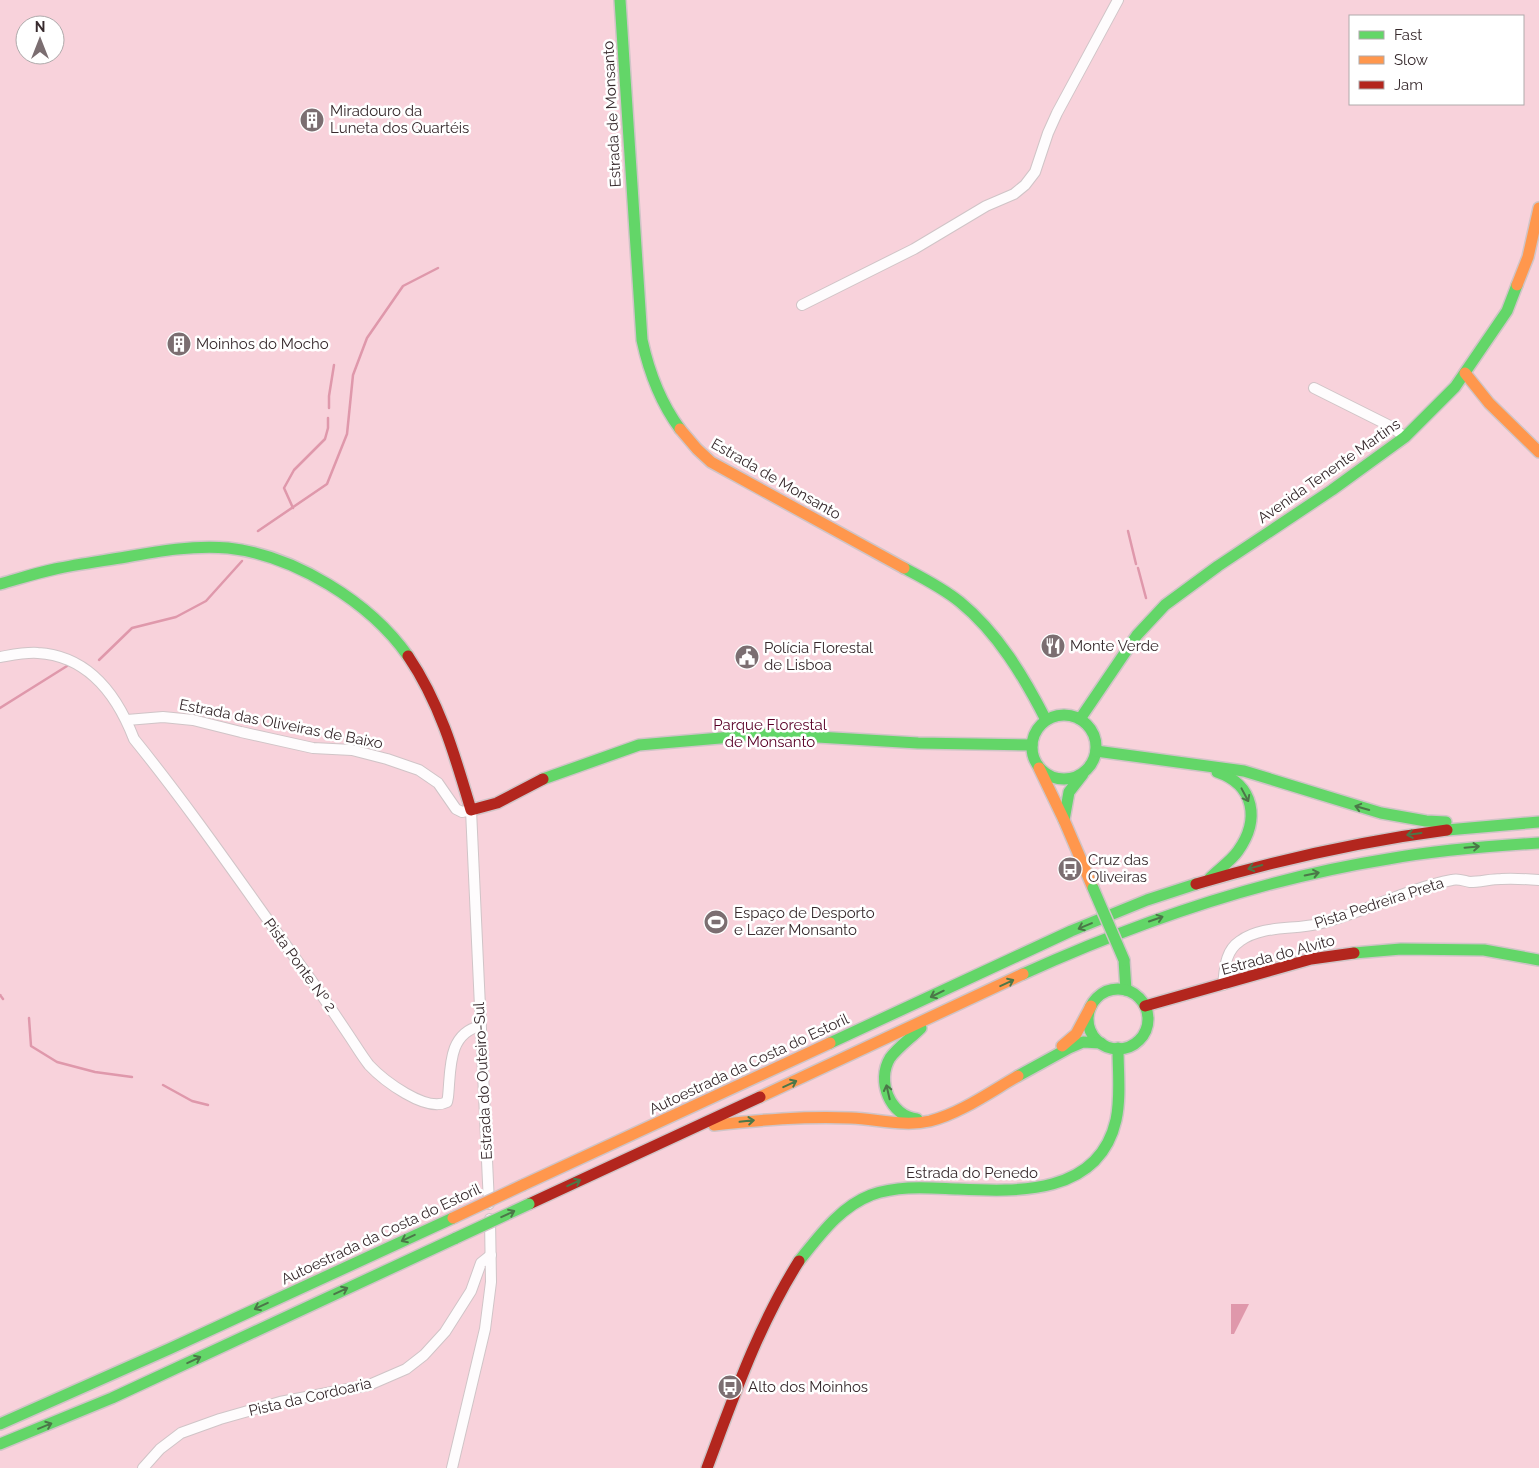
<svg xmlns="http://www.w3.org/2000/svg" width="1539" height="1468" font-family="Raleway,sans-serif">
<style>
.green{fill:#f8d2db;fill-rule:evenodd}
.water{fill:#df98ab}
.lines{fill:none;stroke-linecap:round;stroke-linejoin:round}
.stream{stroke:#df98ab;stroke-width:2.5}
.street-casing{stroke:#d0c4c7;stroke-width:12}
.fast-casing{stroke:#d0c4c7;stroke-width:14}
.slow-casing{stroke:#d0c4c7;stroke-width:14}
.jam-casing{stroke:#d0c4c7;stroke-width:14}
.street{stroke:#fefcfd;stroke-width:10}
.fast{stroke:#63d668;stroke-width:11}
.slow{stroke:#ff974d;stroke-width:11}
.jam{stroke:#b3261e;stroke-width:11}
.fast-bridge-casing{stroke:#d0c4c7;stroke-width:14;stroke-linecap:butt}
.slow-bridge-casing{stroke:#d0c4c7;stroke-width:14;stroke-linecap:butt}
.fast-bridge{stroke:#63d668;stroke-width:11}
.slow-bridge{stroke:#ff974d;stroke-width:11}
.oneway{stroke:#4b7748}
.labels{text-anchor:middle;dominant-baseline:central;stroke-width:5;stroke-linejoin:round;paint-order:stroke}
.poi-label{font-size:15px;fill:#372a2d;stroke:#fff;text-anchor:start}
.street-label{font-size:15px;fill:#372a2d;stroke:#fff}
.park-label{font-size:15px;fill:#590027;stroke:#fff}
</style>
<rect width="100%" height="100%" fill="#faedf0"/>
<!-- green -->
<path class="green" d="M0 0H1539V1468H0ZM1350 16H1523V104H1350ZM25 25H55V55H25Z"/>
<!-- water -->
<path class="water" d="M1231 1304H1249L1234 1334H1231Z"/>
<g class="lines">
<!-- stream -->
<g class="stream">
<path d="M329 408V396L334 365"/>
<path d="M293 508 284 488 294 470 325 439 328 428V418"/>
<path d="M258 531 327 484 347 434 353 375 367 338 403 286 438 268"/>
<path d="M1128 531 1136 564"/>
<path d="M1138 568 1146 598"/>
<path d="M99 660 132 628 176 617 206 601 242 561"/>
<path d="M0 708 67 666"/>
<path d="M0 995 3 999"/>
<path d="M29 1018 31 1046 57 1062 95 1072 132 1077"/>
<path d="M163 1085 192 1101 208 1105"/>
</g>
<defs>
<g id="street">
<path d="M802 305 914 249 986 206 1014 194 1025 185 1035 172 1048 133 1057 113 1118 0"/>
<path d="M1314 388 1390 426 1405 437"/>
<path d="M0 657C12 655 26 652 38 653 89 656 117 695 134 739 198 818 254 902 314 984 326 1001 338 1019 350 1037 356 1046 362 1056 369 1065 383 1080 426 1113 447 1102L448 1097C451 1070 447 1034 480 1026"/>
<path d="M127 720 163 717 193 720 241 732 313 748 352 750 387 759 419 770 438 783 456 809 462 812 471 810 489 1204"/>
<path d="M1223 985C1225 968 1225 951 1240 941 1262 925 1293 930 1318 924 1364 913 1405 889 1452 880 1458 878 1464 881 1470 882 1480 882 1491 879 1501 879 1513 878 1526 879 1539 880"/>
<path d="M143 1468 160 1449 181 1433 220 1419 280 1402 369 1385 406 1369 424 1355 445 1332 471 1291 481 1263 491 1255"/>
<path d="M452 1468 485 1329 491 1282 490 1219"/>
</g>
<g id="fast">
<path d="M620 0 642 340C649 372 660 402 680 429"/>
<path d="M904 568C923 578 943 588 960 602 998 633 1024 677 1046 720"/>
<path d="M0 584C18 579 36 573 55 569 78 564 102 561 126 557 159 551 194 545 228 548 294 555 370 602 408 656"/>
<circle cx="1064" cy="747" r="32"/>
<path d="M1080 719 1137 635 1165 605 1218 566 1332 490 1405 437 1455 387 1507 311 1517 285"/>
<path d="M1096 751 1244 771 1381 813 1426 821 1446 822"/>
<path d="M543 779 639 745 767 734 918 743 1032 745"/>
<path d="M1064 820 1069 792 1083 774"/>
<path d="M1447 830 1539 822"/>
<path d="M1210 878C1219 869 1231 861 1238 851 1260 820 1255 785 1217 772"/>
<path d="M1354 953 1401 949 1484 950 1539 960"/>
<path d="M1124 960 1126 990"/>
<path d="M1023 974C1140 921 1261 879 1388 859 1438 850 1488 846 1539 843"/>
<circle cx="1118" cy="1019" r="30"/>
<path d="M830 1043 1071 931 1147 900 1196 884"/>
<path d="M1018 1076 1069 1048 1083 1042 1101 1043"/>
<path d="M917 1119C890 1116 876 1081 890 1058 898 1047 911 1038 921 1028"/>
<path d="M799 1261C820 1235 840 1207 871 1195 900 1185 928 1188 958 1189 1018 1192 1099 1195 1116 1120 1121 1097 1118 1072 1118 1048"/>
<path d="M0 1424 169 1349 453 1218"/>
<path d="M0 1444 112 1398 456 1238"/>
</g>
<g id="slow">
<path d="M1517 285 1528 257 1539 208"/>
<path d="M1465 373 1489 403 1539 452"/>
<path d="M680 429 697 449 711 462 904 568"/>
<path d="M1039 768 1064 820 1093 888"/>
<path d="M1062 1046 1076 1034 1091 1006"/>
<path d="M760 1097 1023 974"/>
<path d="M714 1125C760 1120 804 1116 851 1118 877 1119 904 1127 930 1121 961 1113 990 1092 1018 1076"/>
<path d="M523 1185 830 1043"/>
</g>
<g id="jam">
<path d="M408 656C440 703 455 756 471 810L497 803 543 779"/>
<path d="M1196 884C1278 860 1362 841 1447 830"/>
<path d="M1145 1006 1311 959 1354 953"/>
<path d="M529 1204 760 1097"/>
<path d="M707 1468C734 1396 758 1326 799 1261"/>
</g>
</defs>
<!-- street casing -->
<use href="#street" class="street-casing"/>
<!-- fast casing -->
<use href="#fast" class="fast-casing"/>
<!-- slow casing -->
<use href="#slow" class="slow-casing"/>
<!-- jam casing -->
<use href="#jam" class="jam-casing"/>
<!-- street -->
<use href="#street" class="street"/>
<!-- fast -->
<use href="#fast" class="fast"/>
<!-- slow -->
<use href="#slow" class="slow"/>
<!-- jam -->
<use href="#jam" class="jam"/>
<defs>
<g id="fast-bridge">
<path d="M1093 888 1124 960"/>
<path d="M456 1238 529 1204"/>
</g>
<path id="slow-bridge" d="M453 1218 523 1185"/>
</defs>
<!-- fast-bridge casing -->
<use href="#fast-bridge" class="fast-bridge-casing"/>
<!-- slow-bridge casing -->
<use href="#slow-bridge" class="slow-bridge-casing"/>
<!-- fast-bridge -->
<use href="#fast-bridge" class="fast-bridge"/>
<!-- slow-bridge -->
<use href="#slow-bridge" class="slow-bridge"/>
</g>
<!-- one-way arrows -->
<defs><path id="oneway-shaft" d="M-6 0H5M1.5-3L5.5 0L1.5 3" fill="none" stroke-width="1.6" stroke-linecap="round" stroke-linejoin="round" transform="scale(1.25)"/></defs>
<g class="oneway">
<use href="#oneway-shaft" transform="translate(1245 795) rotate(62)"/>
<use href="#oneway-shaft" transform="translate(1362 808) rotate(-164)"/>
<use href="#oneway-shaft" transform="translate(1414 834) rotate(172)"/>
<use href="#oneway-shaft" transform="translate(1472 847) rotate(-5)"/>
<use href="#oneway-shaft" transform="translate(1255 867) rotate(165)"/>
<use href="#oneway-shaft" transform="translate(1312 874) rotate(-12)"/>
<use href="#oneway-shaft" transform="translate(1156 919) rotate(-19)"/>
<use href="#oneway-shaft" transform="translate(1085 926) rotate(157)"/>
<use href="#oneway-shaft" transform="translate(1007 983) rotate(-25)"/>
<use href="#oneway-shaft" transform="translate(937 994) rotate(154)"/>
<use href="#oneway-shaft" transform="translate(790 1084) rotate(-25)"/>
<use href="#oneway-shaft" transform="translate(888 1092) rotate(-103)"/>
<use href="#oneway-shaft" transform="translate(747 1121) rotate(-6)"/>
<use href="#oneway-shaft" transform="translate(574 1183) rotate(-25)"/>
<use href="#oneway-shaft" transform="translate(508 1214) rotate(-25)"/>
<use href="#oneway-shaft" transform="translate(408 1238) rotate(155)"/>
<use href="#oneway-shaft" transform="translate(341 1291) rotate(-25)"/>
<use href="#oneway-shaft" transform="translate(261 1306) rotate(155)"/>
<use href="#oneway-shaft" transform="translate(194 1360) rotate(-25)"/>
<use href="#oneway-shaft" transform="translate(45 1426) rotate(-22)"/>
</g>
<!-- icons -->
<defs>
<symbol id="building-disc" viewBox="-11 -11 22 22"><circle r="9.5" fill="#7b6e71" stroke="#fff"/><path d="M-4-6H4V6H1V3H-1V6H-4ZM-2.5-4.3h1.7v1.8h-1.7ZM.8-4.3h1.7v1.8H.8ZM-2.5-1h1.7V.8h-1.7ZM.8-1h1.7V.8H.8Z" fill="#fff"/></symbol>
<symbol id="restaurant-disc" viewBox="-11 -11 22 22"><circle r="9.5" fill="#7b6e71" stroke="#fff"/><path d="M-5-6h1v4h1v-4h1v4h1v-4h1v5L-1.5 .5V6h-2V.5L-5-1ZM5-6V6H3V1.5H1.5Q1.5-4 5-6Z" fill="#fff"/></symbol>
<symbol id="civic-disc" viewBox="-11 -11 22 22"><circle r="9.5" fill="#7b6e71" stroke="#fff"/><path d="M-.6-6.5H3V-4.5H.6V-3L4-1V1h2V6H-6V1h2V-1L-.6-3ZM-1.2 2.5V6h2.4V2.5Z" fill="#fff"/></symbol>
<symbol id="bus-disc" viewBox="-11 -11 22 22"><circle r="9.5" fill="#7b6e71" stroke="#fff"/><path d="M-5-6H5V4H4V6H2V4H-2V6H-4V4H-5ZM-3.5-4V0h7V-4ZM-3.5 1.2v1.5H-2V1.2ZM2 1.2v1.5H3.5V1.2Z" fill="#fff"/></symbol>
<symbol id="stadium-disc" viewBox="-11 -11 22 22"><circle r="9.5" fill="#7b6e71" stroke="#fff"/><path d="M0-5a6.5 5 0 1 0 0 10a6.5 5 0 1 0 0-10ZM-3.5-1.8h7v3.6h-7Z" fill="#fff"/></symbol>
</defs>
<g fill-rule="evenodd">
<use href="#building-disc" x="298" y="106" width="28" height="28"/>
<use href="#building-disc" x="165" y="330" width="28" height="28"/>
<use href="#restaurant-disc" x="1039" y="632" width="28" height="28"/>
<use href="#civic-disc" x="733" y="643" width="28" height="28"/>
<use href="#bus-disc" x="1056" y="855" width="28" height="28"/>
<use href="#stadium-disc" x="702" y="908" width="28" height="28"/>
<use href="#bus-disc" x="716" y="1373" width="28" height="28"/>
</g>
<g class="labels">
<!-- poi labels -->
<g class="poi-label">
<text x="330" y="111">Miradouro da<tspan x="330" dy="17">Luneta dos Quartéis</tspan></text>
<text x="196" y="344">Moinhos do Mocho</text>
<text x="1070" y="646">Monte Verde</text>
<text x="764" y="648">Polícia Florestal<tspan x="764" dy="17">de Lisboa</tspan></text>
<text x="1088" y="860">Cruz das<tspan x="1088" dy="17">Oliveiras</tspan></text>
<text x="734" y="913">Espaço de Desporto<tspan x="734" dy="17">e Lazer Monsanto</tspan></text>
<text x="748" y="1387">Alto dos Moinhos</text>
</g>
<!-- street labels -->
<g class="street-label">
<text transform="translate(612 114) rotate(-93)">Estrada de Monsanto</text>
<text transform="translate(1329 471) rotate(-35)">Avenida Tenente Martins</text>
<text transform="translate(776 479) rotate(30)">Estrada de Monsanto</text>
<text transform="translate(281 724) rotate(11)">Estrada das Oliveiras de Baixo</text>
<text transform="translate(1379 903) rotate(-18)">Pista Pedreira Preta</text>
<text transform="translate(1278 955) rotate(-15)">Estrada do Alvito</text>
<text transform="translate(300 965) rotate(54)">Pista Ponte Nº 2</text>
<text transform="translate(749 1064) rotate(-25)">Autoestrada da Costa do Estoril</text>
<text transform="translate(483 1081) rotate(-93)">Estrada do Outeiro-Sul</text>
<text x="972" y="1173">Estrada do Penedo</text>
<text transform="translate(381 1234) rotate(-25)">Autoestrada da Costa do Estoril</text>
<text transform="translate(310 1397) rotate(-13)">Pista da Cordoaria</text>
</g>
<!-- park labels -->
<g class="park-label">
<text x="770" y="725">Parque Florestal<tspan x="770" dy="17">de Monsanto</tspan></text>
</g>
</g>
<!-- legend -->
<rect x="1349" y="15" width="175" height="90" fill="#ffffff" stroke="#afaaab"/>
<rect x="1359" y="31" width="25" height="8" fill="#63d668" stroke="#afaaab"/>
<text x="1394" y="40" font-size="15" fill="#372a2d">Fast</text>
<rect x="1359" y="56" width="25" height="8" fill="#ff974d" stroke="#afaaab"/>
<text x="1394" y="65" font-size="15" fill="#372a2d">Slow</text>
<rect x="1359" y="81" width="25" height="8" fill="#b3261e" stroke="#afaaab"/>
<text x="1394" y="90" font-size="15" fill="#372a2d">Jam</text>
<!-- north arrow -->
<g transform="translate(40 40)"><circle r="24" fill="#ffffff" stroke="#afaaab"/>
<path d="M0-4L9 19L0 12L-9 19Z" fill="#7b6e71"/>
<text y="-8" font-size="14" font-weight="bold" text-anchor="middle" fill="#372a2d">N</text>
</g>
</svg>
